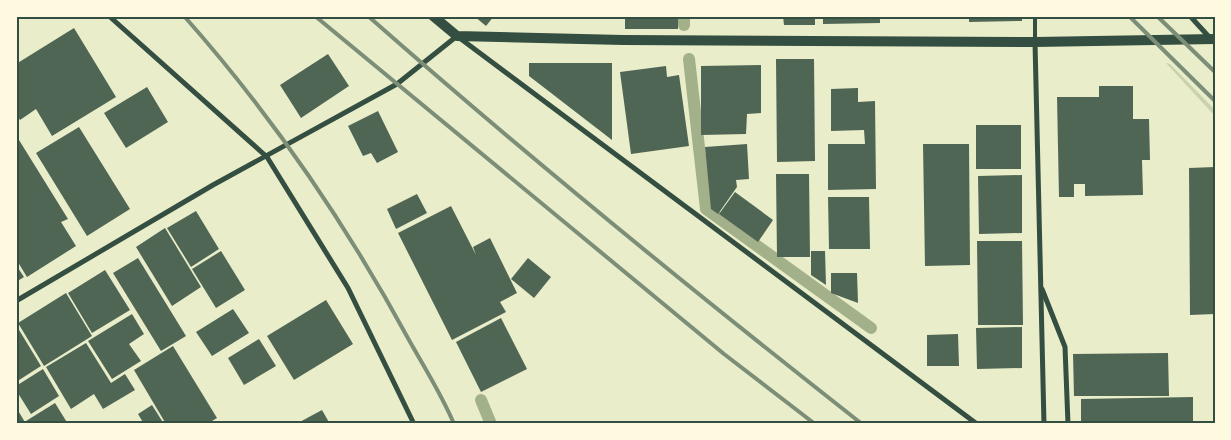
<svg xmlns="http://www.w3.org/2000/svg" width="1231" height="440" font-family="Commissioner,sans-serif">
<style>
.green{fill:#cad2ad}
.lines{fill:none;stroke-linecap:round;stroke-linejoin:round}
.stream{stroke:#a3b18a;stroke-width:12}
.building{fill:#4f6655}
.service{stroke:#344e41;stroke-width:4}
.minor{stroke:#344e41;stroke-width:5}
.secondary{stroke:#344e41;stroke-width:10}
.rail{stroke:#7c8e77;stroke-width:4}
.neatline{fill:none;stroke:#344e41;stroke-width:2}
</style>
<rect width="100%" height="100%" fill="#e9edc9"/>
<!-- green -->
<path class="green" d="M1166 63 1170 64 1215 110V116Z"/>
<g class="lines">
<!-- stream -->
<g class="stream">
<path d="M684 16V25"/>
<path d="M689 59 706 209 871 328"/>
<path d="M481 400 491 424"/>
</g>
</g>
<!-- building -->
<g class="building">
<path d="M474 16H494L486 26Z"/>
<rect x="625" y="16" width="53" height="13"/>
<path d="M783 16H815V25H784Z"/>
<path d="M823 16H880V23L823 24Z"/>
<path d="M969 16H1022V21L969 22Z"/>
<path d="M74 28 116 97 52 136 36 109 20 120 16 114V64Z"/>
<path d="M328 54 349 86 301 118 280 85Z"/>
<path d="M776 59H814L815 161 777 162Z"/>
<path d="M529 63H612V140L529 76Z"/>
<path d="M761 65V113L747 114 746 134 701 135V66Z"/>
<path d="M666 66 667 77 679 75 689 146 631 154 620 72Z"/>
<path d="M1099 86H1133V119H1149L1150 160H1142L1143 195 1085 196V184H1074V197H1059L1057 97H1099Z"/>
<path d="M147 87 168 122 126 148 104 113Z"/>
<path d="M858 88V102L875 101 876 189 828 190V144H865L864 130 831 131V89Z"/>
<path d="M378 111 398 152 377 163 371 153 363 156 348 126Z"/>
<rect x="976" y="125" width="45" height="44"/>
<path d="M79 127 130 209 87 236 36 153Z"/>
<path d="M19 140 68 219 61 222 76 246 27 277 16 259V142Z"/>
<path d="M747 144 749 179 736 180 737 187 718 214 711 209 705 147Z"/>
<path d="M923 144H969L970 265 925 266Z"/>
<path d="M1215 167V314L1190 315 1189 168Z"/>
<path d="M776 174H809L810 257H777Z"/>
<path d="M1022 175V233L979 234 978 176Z"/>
<path d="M735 192 773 220 758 242 719 214Z"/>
<path d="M417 194 427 213 396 229 387 209Z"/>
<path d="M828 197H869L870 249H829Z"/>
<path d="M451 206 476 255 473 247 490 238 517 293 500 302 506 312 452 340 398 233Z"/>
<path d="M196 211 219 249 191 267 167 228Z"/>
<path d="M165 228 201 287 172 306 136 247Z"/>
<path d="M977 241H1022L1023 325H978Z"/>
<path d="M221 251 245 290 216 308 192 269Z"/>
<path d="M811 251H825L826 285 811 275Z"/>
<path d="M138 258 186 336 161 351 113 273Z"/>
<path d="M528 258 551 277 534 298 511 279Z"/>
<path d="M16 265 24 277 16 282Z"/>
<path d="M105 270 130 310 92 333 68 293Z"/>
<path d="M831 273H857L858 303 831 293Z"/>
<path d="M66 293 92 336 44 366 18 323Z"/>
<path d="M326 300 353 344 294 380 267 336Z"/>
<path d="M233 309 249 333 212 356 196 332Z"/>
<path d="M132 314 144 334 129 344 141 361 112 379 88 341Z"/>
<path d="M501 318 527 369 481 392 456 342Z"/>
<path d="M16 325 41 366 16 382Z"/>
<path d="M1022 327V368L977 369 976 328Z"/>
<path d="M958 334 959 366H927V335Z"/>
<path d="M259 339 276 366 244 385 228 358Z"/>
<path d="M86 343 111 383 125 374 135 390 103 409 94 394 71 409 46 367Z"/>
<path d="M173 346 217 418 207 424H166L134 370Z"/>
<path d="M1168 353 1169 396H1074L1073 354Z"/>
<path d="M43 369 59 396 31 414 16 390V386Z"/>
<path d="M1193 397V424H1081V399Z"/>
<path d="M55 403 68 424H28L26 421Z"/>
<path d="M152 405 164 424H144L138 414Z"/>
<path d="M16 407 26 424H16Z"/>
<path d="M322 410 330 424H296Z"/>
</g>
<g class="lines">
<!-- service -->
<path class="service" d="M1035 41V16"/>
<!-- minor -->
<g class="minor">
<path d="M109 16 267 157 348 288 414 424"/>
<path d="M1190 16 1210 38"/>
<path d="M1035 42 1044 424"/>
<path d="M1042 289 1065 347 1068 424"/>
<path d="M16 301 213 185 397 84 457 36 977 424"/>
</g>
<!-- secondary -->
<path class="secondary" d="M433 16 457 36 623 40 1035 42 1215 39"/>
<!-- rail -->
<g class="rail">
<path d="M184 16C271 114 346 224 409 340 424 367 442 395 454 424"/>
<path d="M315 16 724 354 815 424"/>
<path d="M368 16C528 157 694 292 862 424"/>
<path d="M1129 16 1215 101"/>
<path d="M1157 16 1215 72"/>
</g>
</g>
<!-- border -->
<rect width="1231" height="440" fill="none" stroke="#fefae0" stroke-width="35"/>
<rect x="18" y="18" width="1196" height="404" class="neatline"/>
</svg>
